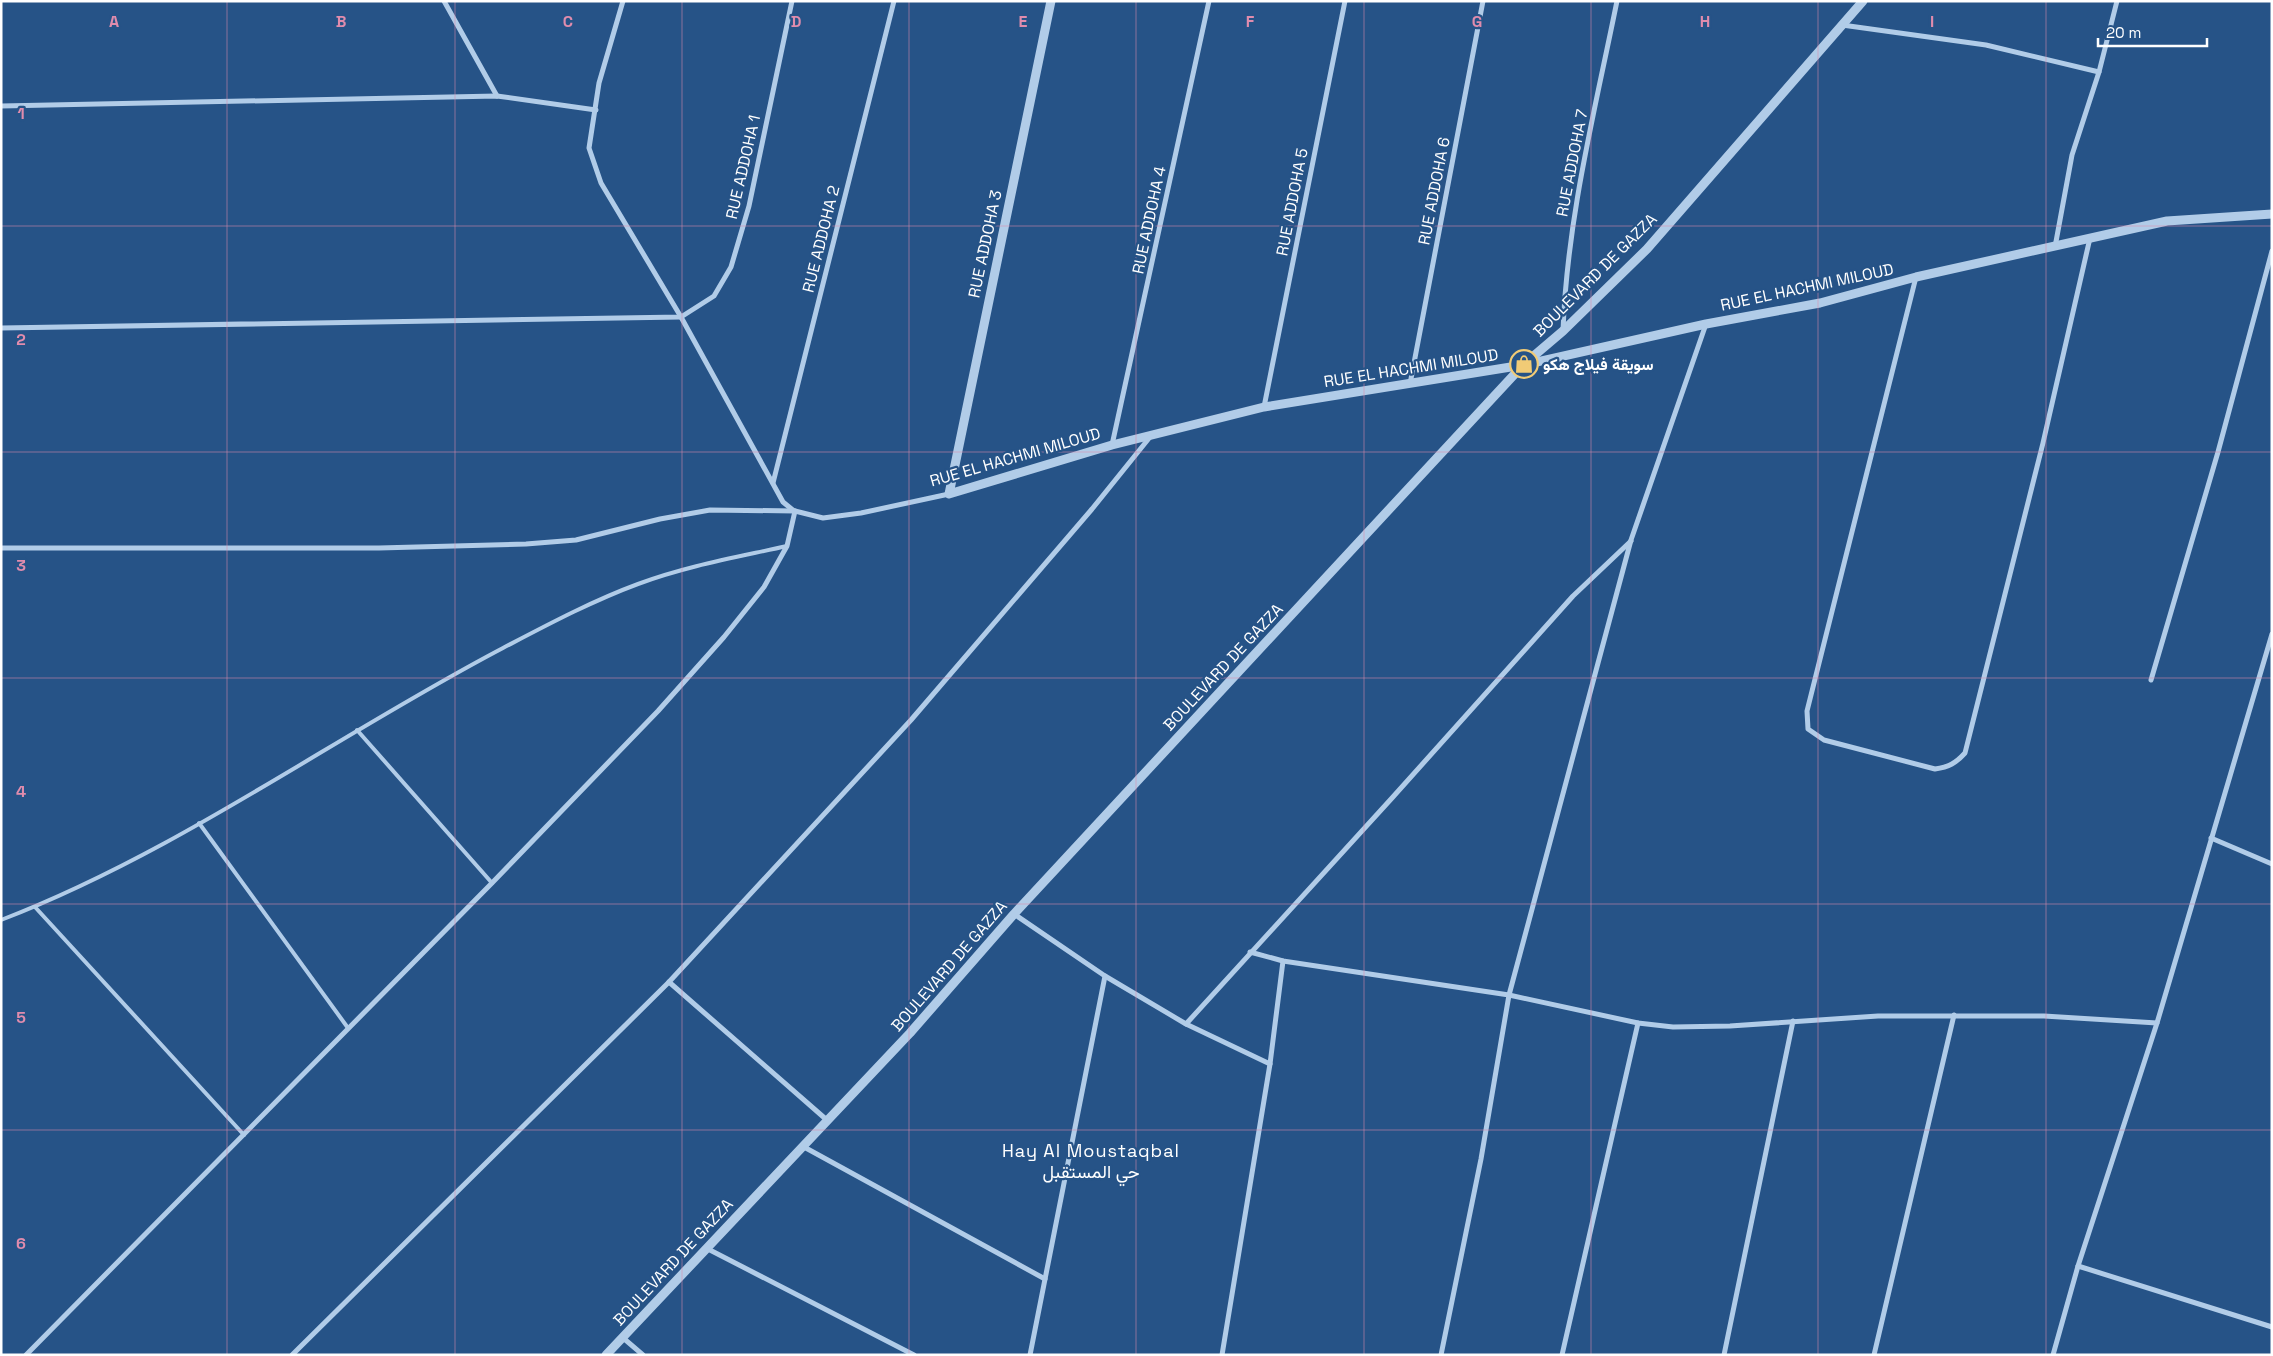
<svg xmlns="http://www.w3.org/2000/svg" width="2273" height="1356" font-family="'Space Grotesk',Vazirmatn,sans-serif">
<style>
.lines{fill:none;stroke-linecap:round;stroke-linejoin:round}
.service{stroke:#b1cce8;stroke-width:4}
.minor{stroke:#b1cce8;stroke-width:5}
.tertiary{stroke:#b1cce8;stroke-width:9}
.grid{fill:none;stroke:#e08cad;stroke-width:1;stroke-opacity:0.55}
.labels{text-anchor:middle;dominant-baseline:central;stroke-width:4.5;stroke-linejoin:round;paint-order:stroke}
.street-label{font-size:16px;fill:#fff;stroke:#265387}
.poi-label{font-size:16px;font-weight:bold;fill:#fff;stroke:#265387;text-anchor:start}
.neighbourhood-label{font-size:18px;letter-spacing:1px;fill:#fff;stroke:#265387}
.grid-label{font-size:16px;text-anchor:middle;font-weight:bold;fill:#e08cad;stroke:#265387;stroke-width:4.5;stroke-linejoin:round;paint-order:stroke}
</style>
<rect width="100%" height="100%" fill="#265387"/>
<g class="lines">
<!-- service -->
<g class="service">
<path d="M357 730 492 883"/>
<path d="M199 823 348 1028"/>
<path d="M35 907 244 1135"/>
<path d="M1 920C178 852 335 736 503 648 547 625 592 601 638 584 686 566 738 557 787 546"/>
</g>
<!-- minor -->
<g class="minor">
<path d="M444 1 497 96"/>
<path d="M623 1 599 83 589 148 601 183 681 317 783 502 794 511"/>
<path d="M1842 25 1986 45 2099 72"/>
<path d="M1 106 497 96 596 110"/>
<path d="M2055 247 2072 155 2099 72 2117 1"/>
<path d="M1916 277 1807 711 1808 729 1824 740 1935 769C1949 767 1956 763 1965 753L2043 443 2090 238"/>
<path d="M1 328 681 317 714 296 731 267 749 206 792 1"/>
<path d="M1563 331C1567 219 1595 110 1617 1"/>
<path d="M1410 384 1483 1"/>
<path d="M1264 407 1345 1"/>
<path d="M1112 445 1209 1"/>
<path d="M773 483 894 1"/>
<path d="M1 548H379L526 544 576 540 660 519 710 510 795 511 823 518 861 513 949 494"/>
<path d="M2151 680 2218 452 2272 251"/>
<path d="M2211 838 2272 864"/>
<path d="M1014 914 1105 976 1186 1024 1270 1064"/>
<path d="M1250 952 1283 961 1509 995 1638 1023 1673 1027 1730 1026 1878 1016H2044L2157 1023"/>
<path d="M669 982 828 1121"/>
<path d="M1186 1024 1392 798 1573 596 1631 541"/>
<path d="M804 1147 1045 1279"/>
<path d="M706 1248 914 1355"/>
<path d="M2078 1266 2272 1327"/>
<path d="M622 1337 643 1355"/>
<path d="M26 1355 492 883 658 711 724 637 764 587 787 546 795 511"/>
<path d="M292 1355 669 982 911 720 1092 509 1150 437"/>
<path d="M1030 1355 1105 976"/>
<path d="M1222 1355 1270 1064 1283 961"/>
<path d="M1441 1355 1481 1159 1509 995 1631 540 1706 324"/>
<path d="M1562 1355 1638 1023"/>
<path d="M1724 1355 1793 1021"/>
<path d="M1874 1355 1954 1015"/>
<path d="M2053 1355 2078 1266 2157 1023 2272 634"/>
</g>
<!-- tertiary -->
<g class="tertiary">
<path d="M1051 1 949 494 1112 445 1264 407 1523 365 1706 324 1820 303 1916 277 2167 221 2272 214"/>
<path d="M606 1355 910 1033 1014 914 1523 365 1563 331 1647 249 1863 1"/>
</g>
</g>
<!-- grid -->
<path class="grid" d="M227 1V1355M455 1V1355M682 1V1355M909 1V1355M1136 1V1355M1364 1V1355M1591 1V1355M1818 1V1355M2046 1V1355M1 226H2272M1 452H2272M1 678H2272M1 904H2272M1 1130H2272"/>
<!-- icons -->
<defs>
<symbol id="shop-ring" viewBox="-11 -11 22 22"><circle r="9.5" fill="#265387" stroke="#f1cb76" stroke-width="1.5"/><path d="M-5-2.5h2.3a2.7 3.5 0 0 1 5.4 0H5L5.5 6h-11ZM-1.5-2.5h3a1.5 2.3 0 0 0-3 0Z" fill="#f1cb76"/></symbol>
</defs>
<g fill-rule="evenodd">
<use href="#shop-ring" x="1508" y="348" width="32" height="32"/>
</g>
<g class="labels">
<!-- street labels -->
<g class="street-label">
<text transform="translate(1572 163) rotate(-79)">RUE ADDOHA 7</text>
<text transform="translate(743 167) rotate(-77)">RUE ADDOHA 1</text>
<text transform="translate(1434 191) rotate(-79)">RUE ADDOHA 6</text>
<text transform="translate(1292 202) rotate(-79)">RUE ADDOHA 5</text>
<text transform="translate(1149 220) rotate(-78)">RUE ADDOHA 4</text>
<text transform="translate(821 239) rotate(-76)">RUE ADDOHA 2</text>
<text transform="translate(985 244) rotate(-78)">RUE ADDOHA 3</text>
<text transform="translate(1595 275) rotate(-45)">BOULEVARD DE GAZZA</text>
<text transform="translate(1807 287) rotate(-12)">RUE EL HACHMI MILOUD</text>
<text transform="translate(1411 368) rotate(-9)">RUE EL HACHMI MILOUD</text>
<text transform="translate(1015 457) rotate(-16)">RUE EL HACHMI MILOUD</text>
<text transform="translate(1223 667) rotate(-47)">BOULEVARD DE GAZZA</text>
<text transform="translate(949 966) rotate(-49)">BOULEVARD DE GAZZA</text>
<text transform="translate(673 1262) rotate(-47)">BOULEVARD DE GAZZA</text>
</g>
<!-- poi labels -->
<g class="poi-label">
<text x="1543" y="364">سويقة فيلاج هكو</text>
</g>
<!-- neighbourhood labels -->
<g class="neighbourhood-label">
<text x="1091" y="1150">Hay Al Moustaqbal<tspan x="1091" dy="21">حي المستقبل</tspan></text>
</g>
</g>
<g class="grid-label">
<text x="114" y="27">A</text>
<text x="341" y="27">B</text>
<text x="568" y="27">C</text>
<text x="796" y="27">D</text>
<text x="1023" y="27">E</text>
<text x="1250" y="27">F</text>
<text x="1477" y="27">G</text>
<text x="1705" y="27">H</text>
<text x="1932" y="27">I</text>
<text x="21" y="119">1</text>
<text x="21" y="345">2</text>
<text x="21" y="571">3</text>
<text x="21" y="797">4</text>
<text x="21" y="1023">5</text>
<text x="21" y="1249">6</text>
</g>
<!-- border -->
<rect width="2273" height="1356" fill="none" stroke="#ffffff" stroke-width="5"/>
<!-- scale -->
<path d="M2098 38v8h109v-8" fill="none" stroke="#ffffff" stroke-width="2.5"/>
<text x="2106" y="38" font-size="15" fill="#ffffff" stroke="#265387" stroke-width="4" paint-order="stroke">20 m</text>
</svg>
